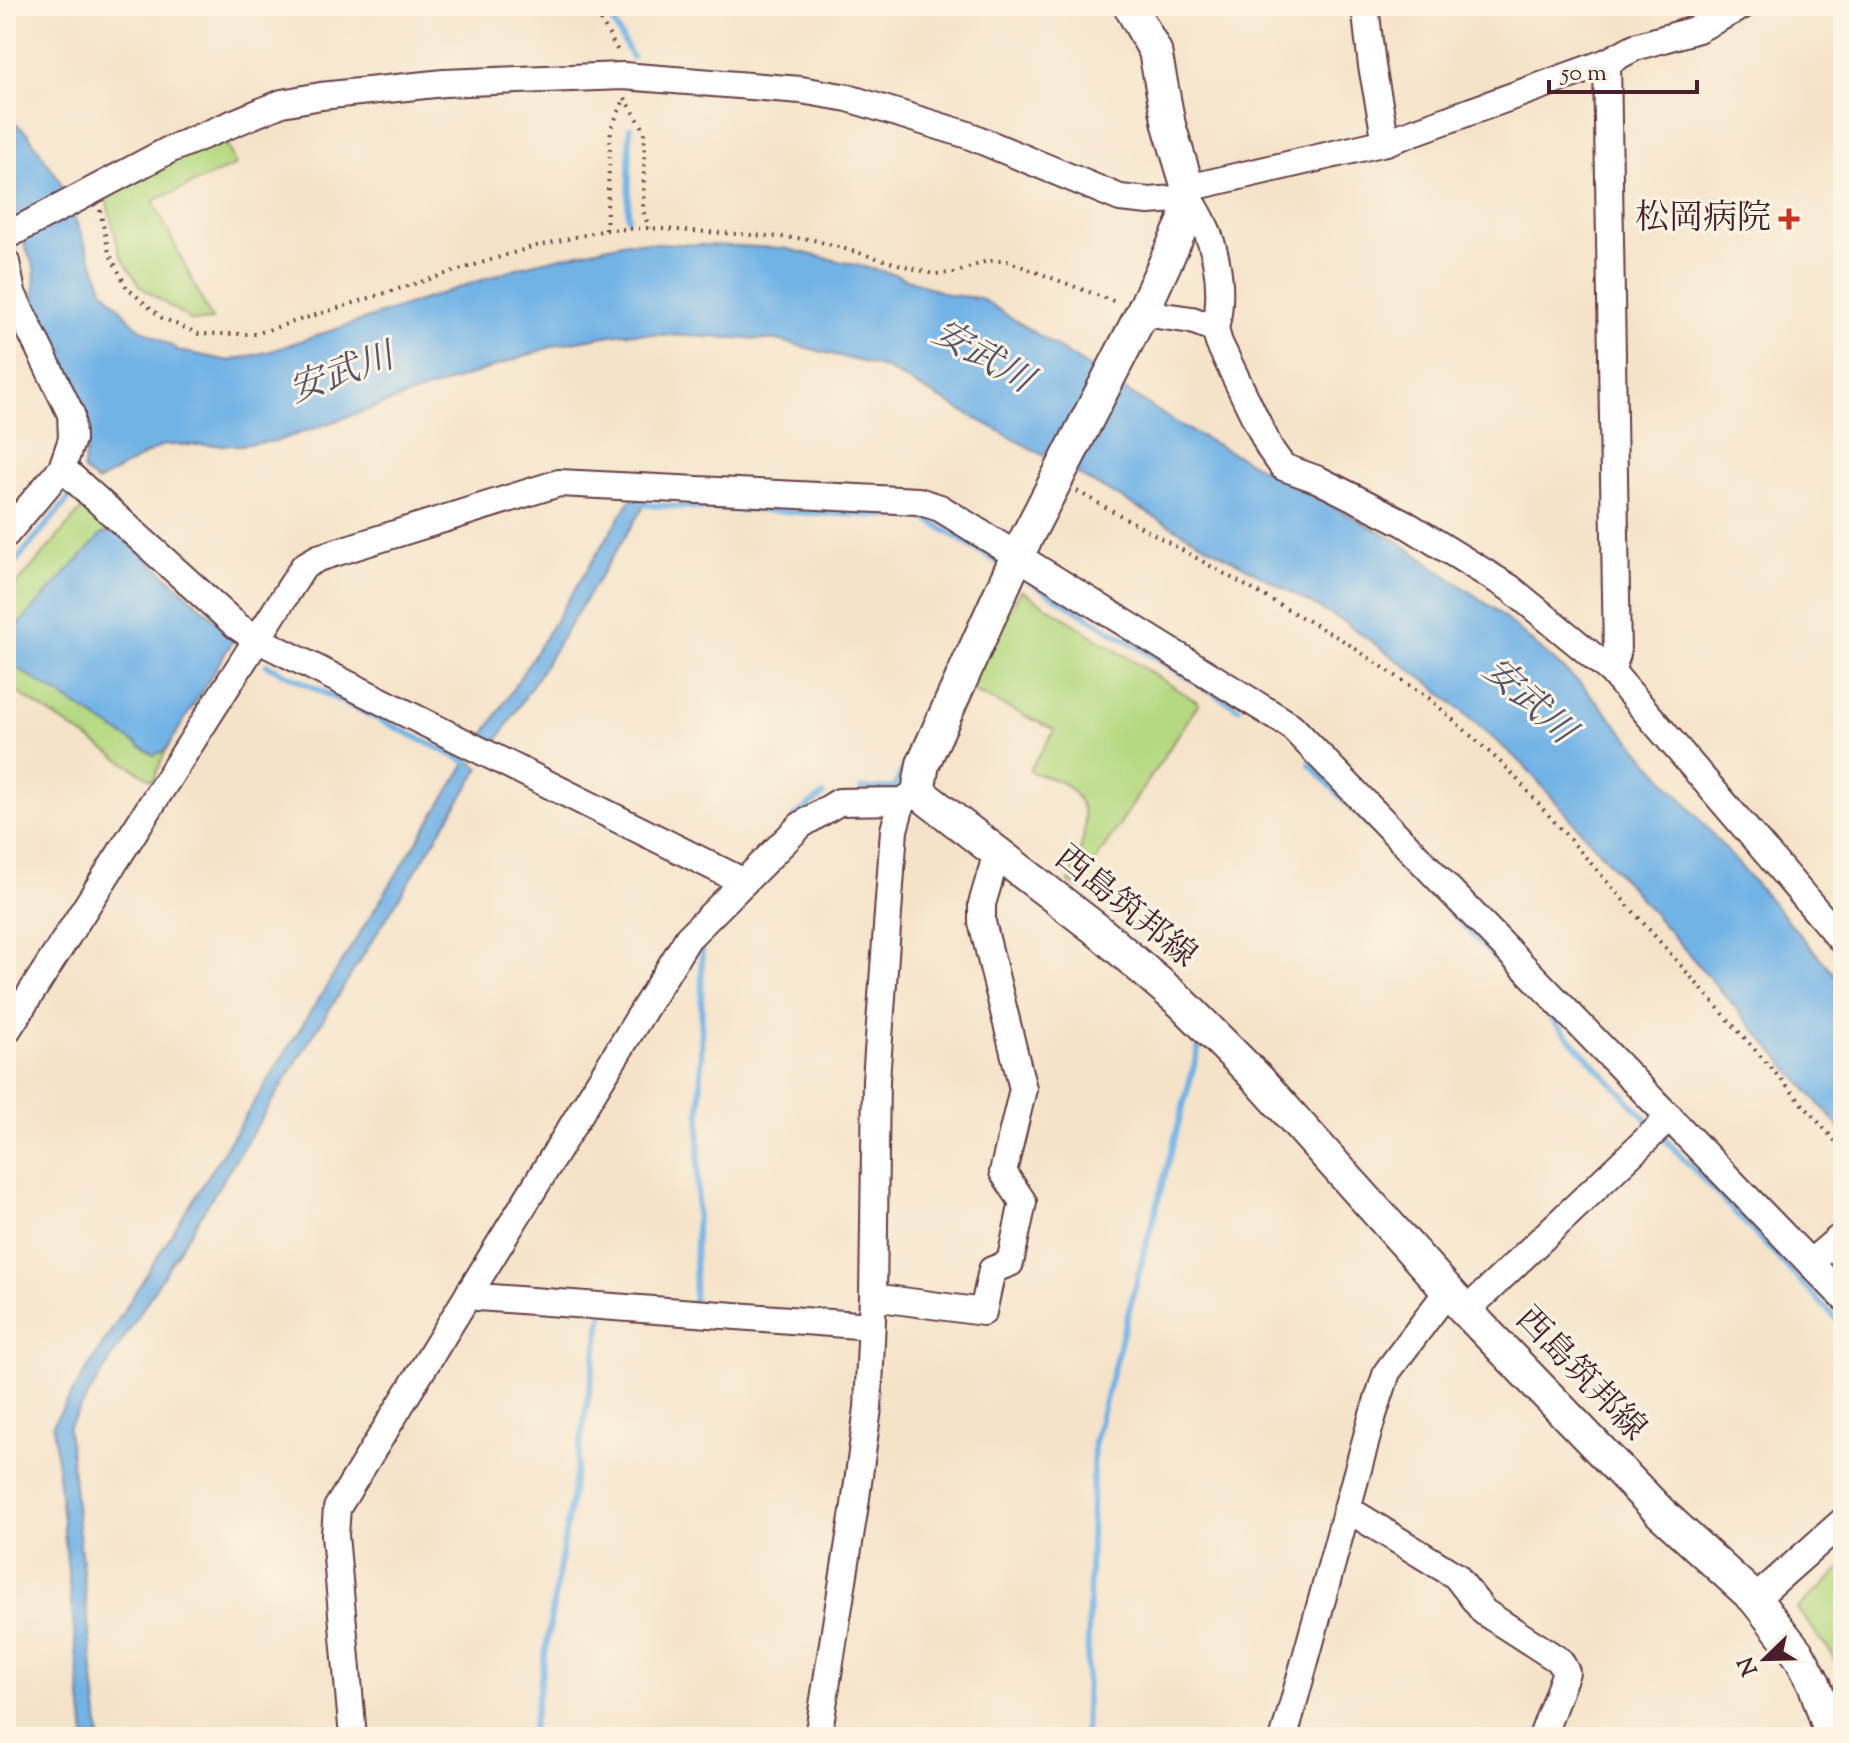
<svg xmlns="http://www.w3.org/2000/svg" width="1849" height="1743" font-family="'Sorts Mill Goudy','Noto Serif JP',serif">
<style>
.green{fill:#b5d981;stroke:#807c56;stroke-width:2}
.water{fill:#72b3e6;stroke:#5e6988;stroke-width:2}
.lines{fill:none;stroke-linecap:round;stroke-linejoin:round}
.stream{stroke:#72b3e6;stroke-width:6}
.minor-casing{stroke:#643c43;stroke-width:30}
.major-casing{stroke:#643c43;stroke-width:36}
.path{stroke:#643c43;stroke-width:4;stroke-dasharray:2 6;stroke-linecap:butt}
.minor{stroke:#fff;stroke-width:26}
.major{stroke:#fff;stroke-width:32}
.poi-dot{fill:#c8321e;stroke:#fcf5e5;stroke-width:3}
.labels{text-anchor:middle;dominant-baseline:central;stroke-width:6;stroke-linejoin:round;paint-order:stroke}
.poi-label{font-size:34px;fill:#4a1f2b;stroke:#fcf5e5;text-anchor:end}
.street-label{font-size:34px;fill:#4a1f2b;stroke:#fcf5e5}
.water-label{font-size:36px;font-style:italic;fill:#58536c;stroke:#fcf5e5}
</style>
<rect width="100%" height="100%" fill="#fcf5e5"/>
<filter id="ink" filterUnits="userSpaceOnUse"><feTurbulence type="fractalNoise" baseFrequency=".0125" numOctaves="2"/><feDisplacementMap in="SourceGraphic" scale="16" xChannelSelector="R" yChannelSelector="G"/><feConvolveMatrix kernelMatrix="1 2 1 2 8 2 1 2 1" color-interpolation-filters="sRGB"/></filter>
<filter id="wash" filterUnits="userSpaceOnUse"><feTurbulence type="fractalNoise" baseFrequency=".006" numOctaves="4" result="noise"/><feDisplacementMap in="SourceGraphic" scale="32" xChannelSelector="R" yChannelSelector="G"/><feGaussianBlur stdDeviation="1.8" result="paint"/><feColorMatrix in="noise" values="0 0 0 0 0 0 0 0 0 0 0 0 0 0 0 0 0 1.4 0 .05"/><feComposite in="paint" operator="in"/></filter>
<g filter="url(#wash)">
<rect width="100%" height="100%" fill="#f5e3c9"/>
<!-- green -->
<g class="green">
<path d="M223 136 236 165 153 201 212 320 192 321 141 287 120 254 104 191Z"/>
<path d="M86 504 116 531 6 638V597Z"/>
<path d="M1021 590 1199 703 1078 888 1069 882C1080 848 1101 811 1064 784 1055 778 1039 775 1029 771L1055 730 968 689Z"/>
<path d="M6 661 154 755 166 750 153 781 6 685Z"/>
<path d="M1843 1567V1677L1830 1651 1797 1609Z"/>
</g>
<!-- water -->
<g class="water">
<path d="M6 115 28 134 59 180 104 290 135 325 180 351 229 361 271 351 523 266 627 242 783 248 894 274 949 295 980 298 1183 427 1396 540 1493 608 1584 687 1843 984V1131L1523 764 1433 686 1343 621 885 368 777 340 623 333 560 344 277 441 239 445H163L97 482 83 470 89 432 78 392 34 304 35 269 6 202Z"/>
<path d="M631 499 647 501 496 743 484 735Z"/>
<path d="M116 531 235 637 166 750 154 755 6 661V638L102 534Z"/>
<path d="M468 760 480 768 68 1428 100 1737H85L53 1424Z"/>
</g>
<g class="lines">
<!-- stream -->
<g class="stream">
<path d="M605 6 632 57"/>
<path d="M628 218 630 128"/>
<path d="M645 505 925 518 999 563"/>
<path d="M6 573 76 490"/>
<path d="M1029 581 1238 708"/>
<path d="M267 665 467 762"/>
<path d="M1310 764 1647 1120"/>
<path d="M861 789 894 788 914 745"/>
<path d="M795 816 823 795"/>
<path d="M1662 1136 1843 1326"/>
<path d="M694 1302 701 1076 702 936"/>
<path d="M531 1737 602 1316"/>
<path d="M1085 1737 1094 1442 1201 1039"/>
</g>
</g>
</g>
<g filter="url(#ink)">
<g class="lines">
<defs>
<g id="minor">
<path d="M1365 6 1372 66 1386 142"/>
<path d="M1607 62 1617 654 1611 671"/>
<path d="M1188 188 1386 142 1607 62 1635 47 1698 29 1742 6"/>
<path d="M6 236 169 150 282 103 321 96 444 83 623 76 801 90 848 98 968 135 1120 198 1149 201 1189 198C1215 235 1226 284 1215 329"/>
<path d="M6 262 12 293 71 414 72 439 62 468 6 534"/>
<path d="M1142 313 1192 320 1215 329 1219 343 1270 449 1283 467 1319 480 1404 523 1510 588 1611 671 1843 942"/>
<path d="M62 468 237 626 257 639 744 882"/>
<path d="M6 1032 304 566 318 558 559 483 918 501 940 508 1291 726 1843 1297"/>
<path d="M1810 1263 1843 1235"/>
<path d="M470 1291 478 1297 871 1326"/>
<path d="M873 1297 983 1312 992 1270 1010 1263 1023 1202 1003 1172 1023 1089 982 922V904L997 853"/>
<path d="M1466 1311 1670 1117"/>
<path d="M1349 1510 1456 1576 1484 1612 1560 1661 1566 1672 1542 1737"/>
<path d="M1755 1599 1843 1521"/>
<path d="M353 1737 335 1535 337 1508 688 938 801 825 839 802 902 801 918 792"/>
<path d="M818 1737 855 1505 868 1408 873 1297 876 1080 894 830 902 801"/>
<path d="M1284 1737 1372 1418 1387 1372 1447 1292"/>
</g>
<path id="major" d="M1130 6 1155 51 1169 125 1188 188 1184 222 1142 313 1017 556 923 764 918 792 1095 928 1181 1002 1258 1079 1466 1311 1660 1512 1755 1599 1799 1655 1814 1683 1832 1737"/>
</defs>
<!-- minor casing -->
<use href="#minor" class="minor-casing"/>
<!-- major casing -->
<use href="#major" class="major-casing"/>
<!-- path -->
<g class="path">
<path d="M593 6 619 53"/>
<path d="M625 98 645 131 643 210 649 228"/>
<path d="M100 210 109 253 127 288 162 318 199 334H255L532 247 606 230 649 228 810 239 933 274 955 273 987 261H1007L1118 303"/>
<path d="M606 230 611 128 624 100"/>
<path d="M1077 491 1344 641 1430 699 1508 769 1843 1150"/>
</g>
<!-- minor -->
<use href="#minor" class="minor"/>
<!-- major -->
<use href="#major" class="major"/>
</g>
</g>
<!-- markers -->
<path class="poi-dot" d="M1785 207h8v8h8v8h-8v8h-8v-8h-8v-8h8z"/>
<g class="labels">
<!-- poi labels -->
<g class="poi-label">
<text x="1771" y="219">松岡病院</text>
</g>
<!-- street labels -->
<g class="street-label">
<text transform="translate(1125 908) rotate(39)">西島筑邦線</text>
<text transform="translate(1580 1375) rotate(46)">西島筑邦線</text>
</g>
<!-- water labels -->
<g class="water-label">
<text transform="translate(982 358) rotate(30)">安武川</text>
<text transform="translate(342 375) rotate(-20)">安武川</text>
<text transform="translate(1528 702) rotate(42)">安武川</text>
</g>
</g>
<!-- margin -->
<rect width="1849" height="1743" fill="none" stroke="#fcf5e5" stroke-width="32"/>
<!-- north arrow -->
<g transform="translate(1765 1659) rotate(247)" stroke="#fcf5e5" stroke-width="6" paint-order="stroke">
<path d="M0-6L14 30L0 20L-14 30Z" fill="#4a1f2b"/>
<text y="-12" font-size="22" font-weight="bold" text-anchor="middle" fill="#4a1f2b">N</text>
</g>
<!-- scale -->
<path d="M1549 80v12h148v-12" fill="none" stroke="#4a1f2b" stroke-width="4"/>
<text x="1561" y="80" font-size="24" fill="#4a1f2b" stroke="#fcf5e5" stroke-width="6" paint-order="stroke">50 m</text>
</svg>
